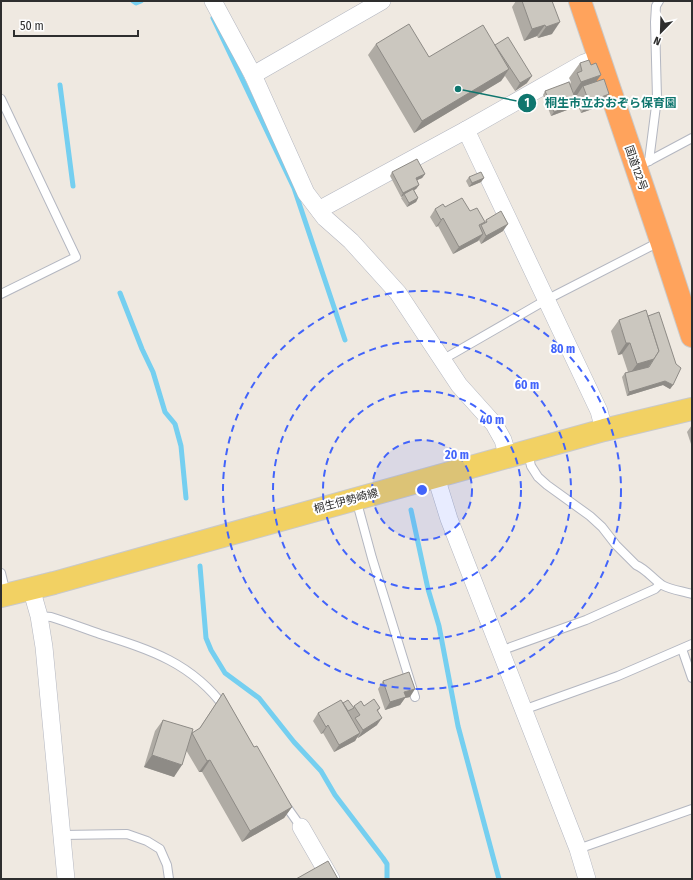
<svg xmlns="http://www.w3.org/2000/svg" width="693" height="880" font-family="'Fira Sans Condensed','Noto Sans JP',sans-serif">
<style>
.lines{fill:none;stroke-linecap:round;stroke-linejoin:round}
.stream{stroke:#75cff0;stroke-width:5}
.lane-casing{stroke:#b4b7c1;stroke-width:10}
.street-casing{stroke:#b4b7c1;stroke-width:18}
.primary-casing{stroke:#c9c9c9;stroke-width:24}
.highway-casing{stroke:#c9c9c9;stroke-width:24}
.lane{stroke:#fff;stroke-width:8}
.street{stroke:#fff;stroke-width:17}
.primary{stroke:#f2d163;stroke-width:22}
.highway{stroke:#ffa35c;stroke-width:22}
.wall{fill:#afaba4}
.shaded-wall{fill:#8e8b86}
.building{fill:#cbc7bf;stroke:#8e8b86}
.ring{fill:none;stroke:#4264fb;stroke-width:2;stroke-dasharray:7 5}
.labels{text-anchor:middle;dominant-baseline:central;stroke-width:4;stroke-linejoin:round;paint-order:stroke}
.street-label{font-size:11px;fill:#2e2e2e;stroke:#fff}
.centre{fill:#4264fb;stroke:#fff;stroke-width:2}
.ring-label{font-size:12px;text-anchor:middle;font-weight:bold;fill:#4264fb;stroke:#fff;stroke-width:4;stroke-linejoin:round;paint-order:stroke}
.leader{fill:none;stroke:#0f766e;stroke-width:1.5}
.callout-dot{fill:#0f766e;stroke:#fff;stroke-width:1.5}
.mark-label{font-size:12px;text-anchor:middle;font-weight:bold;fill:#fff}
.callout-label{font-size:12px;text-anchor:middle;font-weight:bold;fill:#0f766e;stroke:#fff;stroke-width:4;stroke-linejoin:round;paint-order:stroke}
</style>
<rect width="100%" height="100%" fill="#efe9e1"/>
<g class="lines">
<!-- stream -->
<g class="stream">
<path d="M133 1 136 3 141 1"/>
<path d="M213 18 294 188 345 340"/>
<path d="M60 85 73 186"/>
<path d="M120 293 142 349 153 372 165 412 175 424 181 446 186 498"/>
<path d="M411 510 428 589 439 626 458 726 499 879"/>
<path d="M200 566 206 638 211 650 225 673 259 698 294 742 321 771 335 795 383 858 387 864V879"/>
</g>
<defs>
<g id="lane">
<path d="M1 99 76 257 1 294"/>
<path d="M649 161 657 98 655 22 656 6 659 1"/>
<path d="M647 162 692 138"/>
<path d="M442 360 546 300 661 241"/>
<path d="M528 453 531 466 538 477 547 485 590 516 602 527 616 545 636 565C646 569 653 579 662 585 671 590 682 591 692 594"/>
<path d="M356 499 372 558 415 697"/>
<path d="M1 573 6 594"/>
<path d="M39 616 51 617C67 622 83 628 100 634 151 650 192 663 225 708"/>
<path d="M682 649 692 678"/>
<path d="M500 651 586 620 655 589 660 584"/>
<path d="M523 710 618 676 692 644"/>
<path d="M284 803 301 827"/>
<path d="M62 835 127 834 147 841 160 849 167 865 169 879"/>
<path d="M578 849 692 809"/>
</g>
<g id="street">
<path d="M213 1 253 75 306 193 325 218 351 241 398 293 459 385 494 424 503 440 508 457"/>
<path d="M253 75 382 1"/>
<path d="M466 130 599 411 604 430"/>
<path d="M320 211 326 206 466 130 584 63 598 58"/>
<path d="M436 477 449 519 578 849 587 879"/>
<path d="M31 588 39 616 44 647 66 879"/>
<path d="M301 827 331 879"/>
</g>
<path id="primary" d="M1 596 54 583 604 430 692 409"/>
<path id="highway" d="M580 1 661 241 692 336"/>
</defs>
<!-- lane casing -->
<use href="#lane" class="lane-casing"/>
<!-- street casing -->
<use href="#street" class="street-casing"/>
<!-- primary casing -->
<use href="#primary" class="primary-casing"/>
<!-- highway casing -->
<use href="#highway" class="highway-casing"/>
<!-- lane -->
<use href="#lane" class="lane"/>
<!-- street -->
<use href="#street" class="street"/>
<!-- primary -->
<use href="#primary" class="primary"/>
<!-- highway -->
<use href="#highway" class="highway"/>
</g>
<!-- wall -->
<g class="wall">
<path d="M516 1H552V34L538 38 537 36 524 41 512 7Z"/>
<path d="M376 44 429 57 495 46 527 83 515 91 505 76 501 81 414 133 368 55Z"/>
<path d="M580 63 591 65 601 75 596 81 601 106 581 113 577 104 575 107 551 116 543 95 545 91 570 84 571 82 569 78Z"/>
<path d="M392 172 425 174 422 178 417 180 419 185 416 189 414 190 418 198 416 202 407 207 401 198 403 196 401 197 390 176Z"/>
<path d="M469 177 484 178 481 182 469 187 466 181Z"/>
<path d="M445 207 470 211 485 222 486 220 503 231 481 244 479 240 478 241 453 254 438 226 436 227 430 217 435 209Z"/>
<path d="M619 320 673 385 670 389 663 385 627 396 622 377 625 373 628 372 622 354 618 355 611 331Z"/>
<path d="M692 425V447L687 432Z"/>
<path d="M383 681 410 697 405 698 400 705 385 710 378 689Z"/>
<path d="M223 693 254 747 292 807 284 818 242 842 202 772H199L186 750 174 777 144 767 155 731 163 720 192 733 199 729Z"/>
<path d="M343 703 353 707 354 706H364L380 708 378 711 377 725 358 738 357 737 355 741 334 752 323 733 321 734 313 721 318 713Z"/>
</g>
<!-- shaded-wall -->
<g class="shaded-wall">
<path d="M560 22 552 34 538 38 546 27Z"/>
<path d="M545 25 537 36 524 41 532 29Z"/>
<path d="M509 69 501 81 414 133 422 121Z"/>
<path d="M601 75 590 90 583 86 577 95 571 97 581 82Z"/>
<path d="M532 76 527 83 515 91 520 83Z"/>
<path d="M609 94 601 106 581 113 589 102Z"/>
<path d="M577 103 575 107 551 116 554 112Z"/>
<path d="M425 174 422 178 413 182 416 178Z"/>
<path d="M484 178 481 182 469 187 472 183Z"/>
<path d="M419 185 416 189 405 195 404 194 403 196 401 197 403 193Z"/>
<path d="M418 198 416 202 407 207 409 203Z"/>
<path d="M443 218 438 226 436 227 441 220Z"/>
<path d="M508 224 503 231 481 244 486 236Z"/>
<path d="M483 234 478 241 453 254 459 247Z"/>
<path d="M626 343H630L622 354 618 355Z"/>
<path d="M654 359 646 370 629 375 637 364Z"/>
<path d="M665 381 673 385 670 389 663 385 627 396 629 392Z"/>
<path d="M415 689 410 697 405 698 400 705 385 710 390 702 404 692Z"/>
<path d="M382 718 377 725 358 738 363 730Z"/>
<path d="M328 725 323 733 321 734 326 727Z"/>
<path d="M360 733 355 741 334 752 339 745Z"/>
<path d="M152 755 182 765 174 777 144 767Z"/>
<path d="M210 760 202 772H199L207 761Z"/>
<path d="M292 807 284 818 242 842 250 831Z"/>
</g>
<!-- building -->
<g class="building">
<path d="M522 1H552L560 22 546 27 545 25 532 29Z"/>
<path d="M409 24 429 57 483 25 509 69 422 121 376 44Z"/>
<path d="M508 37 532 76 520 83 495 45Z"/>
<path d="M589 60 591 65 596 63 601 75 581 82 577 73 582 71 580 63Z"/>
<path d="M604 79 609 94 589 102 583 86Z"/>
<path d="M569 82 577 103 554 112 545 91Z"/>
<path d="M417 159 425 174 416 178 419 185 403 193 392 172Z"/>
<path d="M481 172 484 178 472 183 469 177Z"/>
<path d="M413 189 418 198 409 203 404 194Z"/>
<path d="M462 198 470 211 477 208 485 222 479 225 483 234 459 247 443 218 441 220 435 209 443 204 445 207Z"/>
<path d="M501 211 508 224 486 236 481 225 487 222 486 220Z"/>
<path d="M646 310 659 351 654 359 637 364 630 343H626L619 320Z"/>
<path d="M659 312 676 364 681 368 673 385 665 381 629 392 625 373 649 367 659 351 648 316Z"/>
<path d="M409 672 415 689 404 692 406 697 390 702 383 681Z"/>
<path d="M223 693 254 747 257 746 292 807 250 831 210 760 207 761 192 733 200 728Z"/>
<path d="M374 699 380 708 377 710 382 718 363 730 355 718 360 715 354 706 361 701 364 706Z"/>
<path d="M341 700 360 733 339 745 328 725 326 727 318 713Z"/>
<path d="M348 700 354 708 348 711 343 703Z"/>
<path d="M163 720 193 729 182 765 152 755Z"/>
<path d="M328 861 338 879H296Z"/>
</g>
<!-- distance rings -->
<circle cx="422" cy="490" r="50" fill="#4264fb" fill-opacity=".12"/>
<g class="ring">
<circle cx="422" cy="490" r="50"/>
<circle cx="422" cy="490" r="99"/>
<circle cx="422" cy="490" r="149"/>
<circle cx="422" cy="490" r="199"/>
</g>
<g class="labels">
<!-- street labels -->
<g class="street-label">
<text transform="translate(636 168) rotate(71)">国道122号</text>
<text transform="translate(346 501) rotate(-15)">桐生伊勢崎線</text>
</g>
</g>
<circle cx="422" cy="490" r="6" class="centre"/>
<g class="ring-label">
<text x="563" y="353">80 m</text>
<text x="527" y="389">60 m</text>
<text x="492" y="424">40 m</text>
<text x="457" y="459">20 m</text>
</g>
<!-- callouts -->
<path class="leader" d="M458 89L527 103"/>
<g class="callout-dot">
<circle cx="458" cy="89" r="4"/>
<circle cx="527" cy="103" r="10"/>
</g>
<g class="mark-label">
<text x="527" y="107">1</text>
</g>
<g class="callout-label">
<text x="611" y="107">桐生市立おおぞら保育園</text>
</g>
<!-- border -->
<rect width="693" height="880" fill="none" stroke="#2e2e2e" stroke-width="4"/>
<!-- north arrow -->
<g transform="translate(661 32) rotate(203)" stroke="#ffffff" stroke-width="3" paint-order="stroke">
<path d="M0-3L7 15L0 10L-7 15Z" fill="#2e2e2e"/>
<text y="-6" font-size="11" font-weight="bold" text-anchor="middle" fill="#2e2e2e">N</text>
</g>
<!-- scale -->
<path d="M14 30v6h124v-6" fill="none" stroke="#2e2e2e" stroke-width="2"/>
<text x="20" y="30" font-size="12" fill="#2e2e2e" stroke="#ffffff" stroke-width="3" paint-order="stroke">50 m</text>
</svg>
